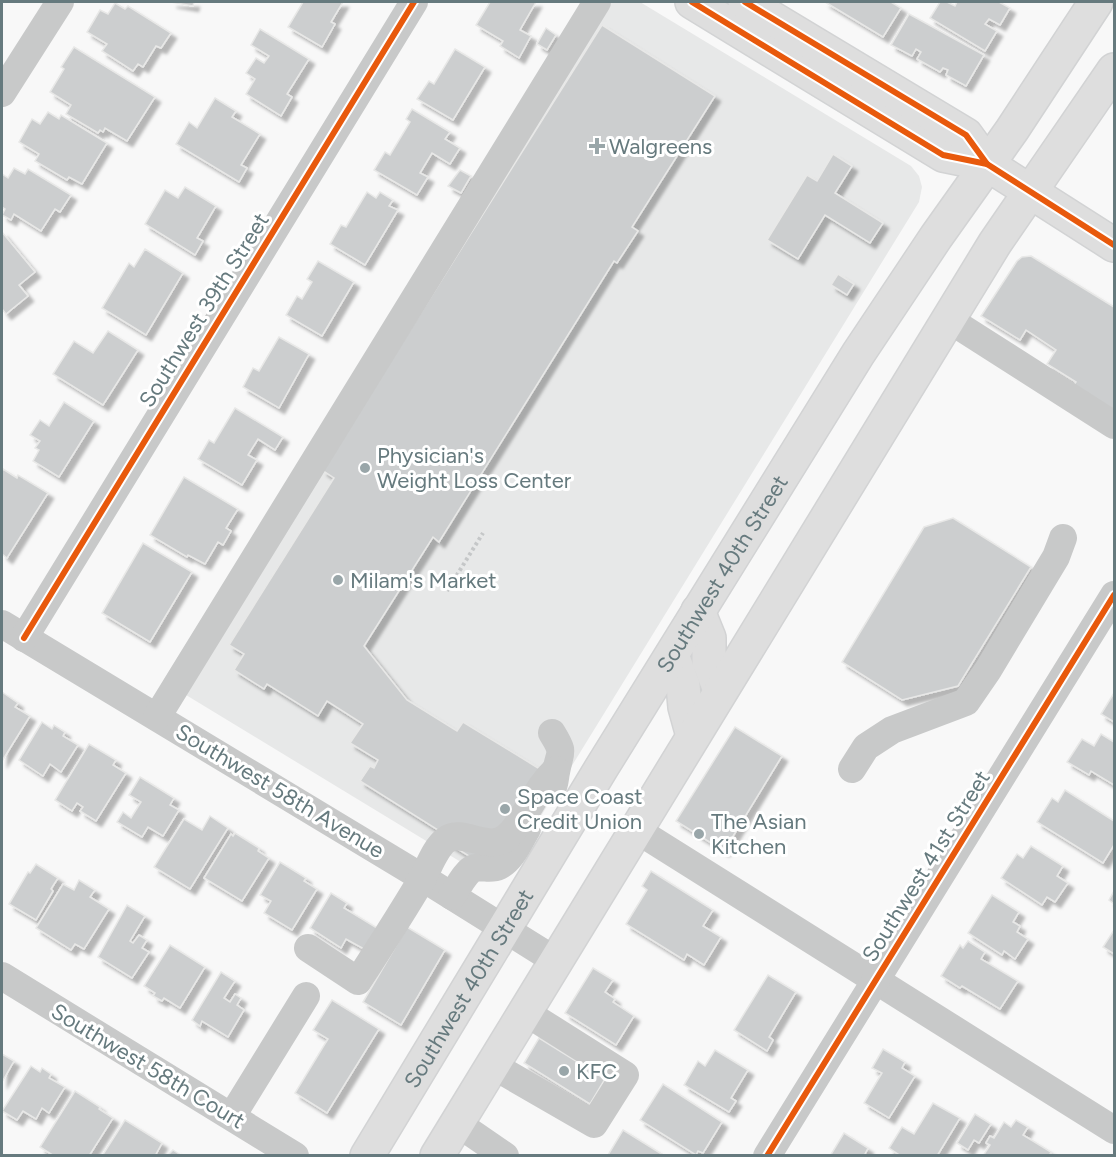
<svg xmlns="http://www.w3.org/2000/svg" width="1116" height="1157" font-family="Figtree,sans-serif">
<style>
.built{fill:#e7e8e8}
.building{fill:#cccecf;stroke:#e8e8e7;stroke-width:1.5;filter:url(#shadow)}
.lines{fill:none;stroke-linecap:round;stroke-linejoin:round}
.major-casing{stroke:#d2d3d4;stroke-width:36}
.path{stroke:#c5c7c8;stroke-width:4;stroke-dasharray:3 3;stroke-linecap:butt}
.minor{stroke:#c8c9c9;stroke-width:28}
.major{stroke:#dedede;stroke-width:33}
.cycleway-casing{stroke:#fff;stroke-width:10}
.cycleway{stroke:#e8590c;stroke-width:6}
.poi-dot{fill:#99a6a9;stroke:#fff;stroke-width:2}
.labels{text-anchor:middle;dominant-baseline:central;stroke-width:6;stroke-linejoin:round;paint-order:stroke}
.poi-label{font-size:22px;fill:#667a7e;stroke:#fff;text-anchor:start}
.street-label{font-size:22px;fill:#667a7e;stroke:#fff}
</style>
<defs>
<filter id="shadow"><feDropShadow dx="5.5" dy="5.5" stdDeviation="1.5" flood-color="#0004"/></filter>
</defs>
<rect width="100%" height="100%" fill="#f8f8f8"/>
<!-- built -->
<path class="built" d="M584 2H640L911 166 919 176 922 187 919 202 512 863 479 873 163 681Z"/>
<!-- building -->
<g class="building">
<path d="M171 2H194L193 6Z"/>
<path d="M303 2H343L331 22 335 24 322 47 288 27Z"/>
<path d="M490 2H536L520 30 531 36 519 58 500 46 503 41 476 25Z"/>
<path d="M825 2H891L901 8 883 37Z"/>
<path d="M940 2H947L955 6 957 2H999L1010 8 1000 25 989 19 985 24 997 31 985 51 930 18Z"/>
<path d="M115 3 125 9 128 6 171 33 161 48 156 46 143 67 138 64 133 71 102 51 107 44 87 32 100 10 108 14Z"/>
<path d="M909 14 984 55 966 86 946 75 948 70 943 68 940 72 917 59 921 52 916 49 912 56 891 45Z"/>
<path d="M602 25 715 96 632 227 638 231 617 263 614 261 439 542 433 537 364 646 407 700 457 731 463 722 543 771 485 866 435 835 438 830 360 781 370 766 374 768 378 760 350 743 363 724 327 701 318 716 267 684 264 689 234 670 244 654 229 645 334 478 322 470Z"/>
<path d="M546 28 556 35 547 50 537 44Z"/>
<path d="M260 29 309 59 287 94 292 97 281 116 246 94 255 79 246 73 256 58 264 63 269 56 251 45Z"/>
<path d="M74 47 155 97 127 141 105 128 103 132 100 130 98 133 66 114 71 105 50 92 64 69 61 67Z"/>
<path d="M455 49 485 67 453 120 417 99 429 81 434 84Z"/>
<path d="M215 98 236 111 232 117 260 134 241 165 247 168 239 182 176 144 189 122 197 128Z"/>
<path d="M412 109 450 132 445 139 460 148 450 164 432 153 420 173 428 177 417 195 374 170 385 152 390 155 410 122 406 119Z"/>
<path d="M48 112 59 119 61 115 107 143 82 184 69 177 67 180 35 161 39 154 19 142 32 119 40 124Z"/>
<path d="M833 154 852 166 835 193 883 223 870 243 825 215 798 259 767 240 807 175 817 181Z"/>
<path d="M14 168 25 174 28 169 71 195 60 212 55 209 41 231 14 214 11 220 2 215 5 209 2 207V174L8 178Z"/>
<path d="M460 170 471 176 461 193 448 186Z"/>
<path d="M185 187 216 206 197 238 203 241 195 255 145 224 165 190 178 198Z"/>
<path d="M367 192 376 198 380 192 393 200 389 206 398 210 365 265 330 244 341 225 346 227Z"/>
<path d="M2 232 35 272 19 285 28 296 6 314 2 309Z"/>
<path d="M145 249 183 273 146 335 102 308 129 263 134 267Z"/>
<path d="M1031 256 1114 307V412L1073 386 1076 382 1047 364 1056 350 1026 330 1020 340 981 316 1017 261 1022 257Z"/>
<path d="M318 261 354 282 322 336 286 315 297 296 302 299 312 282 307 279Z"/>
<path d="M838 274 854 284 847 295 831 285Z"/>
<path d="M108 331 138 350 103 405 53 374 74 341 93 353Z"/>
<path d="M279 337 309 354 279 408 243 387 253 368 259 371Z"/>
<path d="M64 402 94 421 59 477 33 461 39 450 35 448 40 441 30 435 40 420 49 426Z"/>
<path d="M235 408 283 437 275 450 258 439 248 455 257 460 242 485 198 459 209 440 214 443Z"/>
<path d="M3 469 17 478 18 475 48 493 7 558 2 554V472Z"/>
<path d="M184 477 238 509 226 528 231 531 223 545 218 542 205 564 188 555 187 557 150 535Z"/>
<path d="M953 518 1031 567 958 686 902 700 842 662 924 527Z"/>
<path d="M143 543 192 572 150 642 102 613Z"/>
<path d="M2 692 18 703 15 707 30 716 2 761Z"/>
<path d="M1114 693V722L1101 714Z"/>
<path d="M42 722 52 729 54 725 65 732 63 736 78 745 61 772 50 764 43 776 19 760Z"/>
<path d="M735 727 782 756 724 851 676 821Z"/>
<path d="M1101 734 1114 742V785L1091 771 1089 775 1067 762 1082 739 1094 746Z"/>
<path d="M89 744 116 760 113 765 126 773 96 821 80 811 83 807 77 803 72 811 55 800Z"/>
<path d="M140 777 174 798 170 805 179 810 163 836 148 827 142 837 117 822 123 812 131 818 141 802 129 795Z"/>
<path d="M1065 790 1114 821V845L1103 863 1037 822 1052 798 1058 802Z"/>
<path d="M210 816 228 828 190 889 154 867 184 819 202 830Z"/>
<path d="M235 833 259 848 258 851 269 858 242 901 204 878 231 834 233 836Z"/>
<path d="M1031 846 1063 866 1057 876 1068 883 1055 902 1047 897 1042 905 1001 878 1017 854 1023 858Z"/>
<path d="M280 862 306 878 304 881 317 889 292 930 264 913 271 901 260 895Z"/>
<path d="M36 864 58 878 51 889 53 891 36 920 9 904 28 872 30 873Z"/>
<path d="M651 871 713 910 703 926 721 937 704 965 687 954 684 960 626 924 647 890 642 886Z"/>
<path d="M79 880 95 890 90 897 109 909 84 949 75 944 71 950 36 928 63 884 74 890Z"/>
<path d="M1114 891V904L1109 900Z"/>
<path d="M331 893 347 903 344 908 377 928 364 949 346 939 341 948 310 928Z"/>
<path d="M992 895 1019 912 1013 922 1020 926 1017 932 1028 939 1015 959 1004 951 1002 955 968 933Z"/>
<path d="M127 905 145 916 130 941 133 943 139 935 147 940 142 948 149 952 132 978 98 957Z"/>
<path d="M407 927 445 950 401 1025 363 1002Z"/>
<path d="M1114 930V954L1103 947Z"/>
<path d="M968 941 985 952 981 959 1018 981 1000 1009 962 986 960 988 941 976 960 945 963 948Z"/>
<path d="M170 945 205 967 180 1008 164 998 162 1001 153 996 155 993 144 986Z"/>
<path d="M593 968 613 980 605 992 615 999 613 1002 634 1016 616 1045 565 1013Z"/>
<path d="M221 972 235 981 224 998 230 1002 235 994 241 998 237 1005 244 1010 228 1037 202 1021 200 1026 192 1020Z"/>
<path d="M768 975 796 992 769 1037 773 1040 767 1051 734 1030Z"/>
<path d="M332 1000 379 1029 327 1113 295 1093 328 1039 313 1030Z"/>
<path d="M539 1038 605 1079 590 1104 524 1063Z"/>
<path d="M883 1049 905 1062 902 1068 915 1076 889 1118 864 1103 882 1073 872 1068Z"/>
<path d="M715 1050 748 1070 731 1098 736 1101 729 1112 684 1085 698 1061 705 1066Z"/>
<path d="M2 1054 14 1061 2 1082Z"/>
<path d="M31 1066 40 1072 42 1068 51 1074 49 1078 65 1087 49 1113 42 1108 36 1119 23 1111 17 1120 2 1111Z"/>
<path d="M663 1084 722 1122 703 1153 698 1151 696 1155 640 1120Z"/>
<path d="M75 1091 100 1107 99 1109 113 1118 89 1156H54L40 1147Z"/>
<path d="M933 1103 960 1118 937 1156H901L889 1148 902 1127 914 1134Z"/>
<path d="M975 1114 991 1124 979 1143 974 1140 968 1150 957 1143Z"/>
<path d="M125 1120 162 1143 155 1156H102Z"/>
<path d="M1016 1120 1028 1127 1023 1135 1051 1152 1049 1156H983L990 1145 986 1143 990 1136 994 1138 1004 1122 1011 1127Z"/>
<path d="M623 1130 665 1156 608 1155Z"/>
<path d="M844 1133 868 1148 864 1156H830Z"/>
<path d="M173 1150 182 1156H167Z"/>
</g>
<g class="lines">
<defs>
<g id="major">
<path d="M692 2 943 155 987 164 1114 245"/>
<path d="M745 2 966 135 987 164"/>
<path d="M698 611 709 638V662L720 690"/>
<path d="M672 655 683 685 685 707 693 736"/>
<path id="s1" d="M367 1156 602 767 858 354 936 237 1012 130 1096 2"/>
<path d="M437 1156 995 243 1114 70"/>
</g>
</defs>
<!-- major casing -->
<use href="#major" class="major-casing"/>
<!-- path -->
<path class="path" d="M447 591 483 533"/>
<!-- minor -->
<g class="minor">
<path d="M2 93 60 2"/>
<path d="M948 319 1114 425"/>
<path d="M2 624 423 878 556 961"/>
<path d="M24 638 414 2"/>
<path d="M157 717 597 2"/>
<path d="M552 733C565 754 560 750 556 772 555 777 555 782 553 787"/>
<path d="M852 769 866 747 892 730 966 702 988 670 1056 557 1063 538"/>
<path d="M635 829 1114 1130"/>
<path d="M452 896C457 889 466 870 475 868 483 866 491 870 499 866 512 860 520 840 527 829"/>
<path d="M308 948 358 981C380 947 402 913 422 879 429 867 435 848 446 840 462 827 490 854 508 836 528 817 535 788 556 770"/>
<path d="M2 976 295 1156"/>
<path d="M492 1065 594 1124 625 1075 525 1012"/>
<path d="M232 1116 306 996"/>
<path d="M457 1123 505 1156"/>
<path d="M767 1156 1114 595"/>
</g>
<!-- major -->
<use href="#major" class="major"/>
<defs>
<g id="cycleway">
<path d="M692 2 943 155 987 164 1114 245"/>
<path d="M745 2 966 135 987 164"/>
<path d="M24 638 414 2"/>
<path d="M767 1156 1114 595"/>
</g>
</defs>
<!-- cycleway casing -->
<use href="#cycleway" class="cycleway-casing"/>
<!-- cycleway -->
<use href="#cycleway" class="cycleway"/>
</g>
<!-- markers -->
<g class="poi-dot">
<path d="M594 137h6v6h6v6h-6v6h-6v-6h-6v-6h6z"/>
<circle cx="365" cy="468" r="6"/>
<circle cx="338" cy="580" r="6"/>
<circle cx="505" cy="809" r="6"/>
<circle cx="699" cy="834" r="6"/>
<circle cx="564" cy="1071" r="6"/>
</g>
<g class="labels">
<!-- poi labels -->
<g class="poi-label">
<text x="609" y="146">Walgreens</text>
<text x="377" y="455">Physician's<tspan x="377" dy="25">Weight Loss Center</tspan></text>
<text x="350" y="580">Milam's Market</text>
<text x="517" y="796">Space Coast<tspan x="517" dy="25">Credit Union</tspan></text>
<text x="711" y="821">The Asian<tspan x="711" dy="25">Kitchen</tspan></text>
<text x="576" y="1071">KFC</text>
</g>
<!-- street labels -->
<g class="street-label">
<text transform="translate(204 310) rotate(-58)">Southwest 39th Street</text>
<text stroke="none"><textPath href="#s1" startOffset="682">Southwest 40th Street</textPath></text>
<text transform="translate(280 791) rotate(31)">Southwest 58th Avenue</text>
<text transform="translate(926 866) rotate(-58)">Southwest 41st Street</text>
<text stroke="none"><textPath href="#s1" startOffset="196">Southwest 40th Street</textPath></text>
<text transform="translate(148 1066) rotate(31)">Southwest 58th Court</text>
</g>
</g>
<!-- border -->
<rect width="1116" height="1157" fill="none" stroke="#667a7e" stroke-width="6"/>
</svg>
